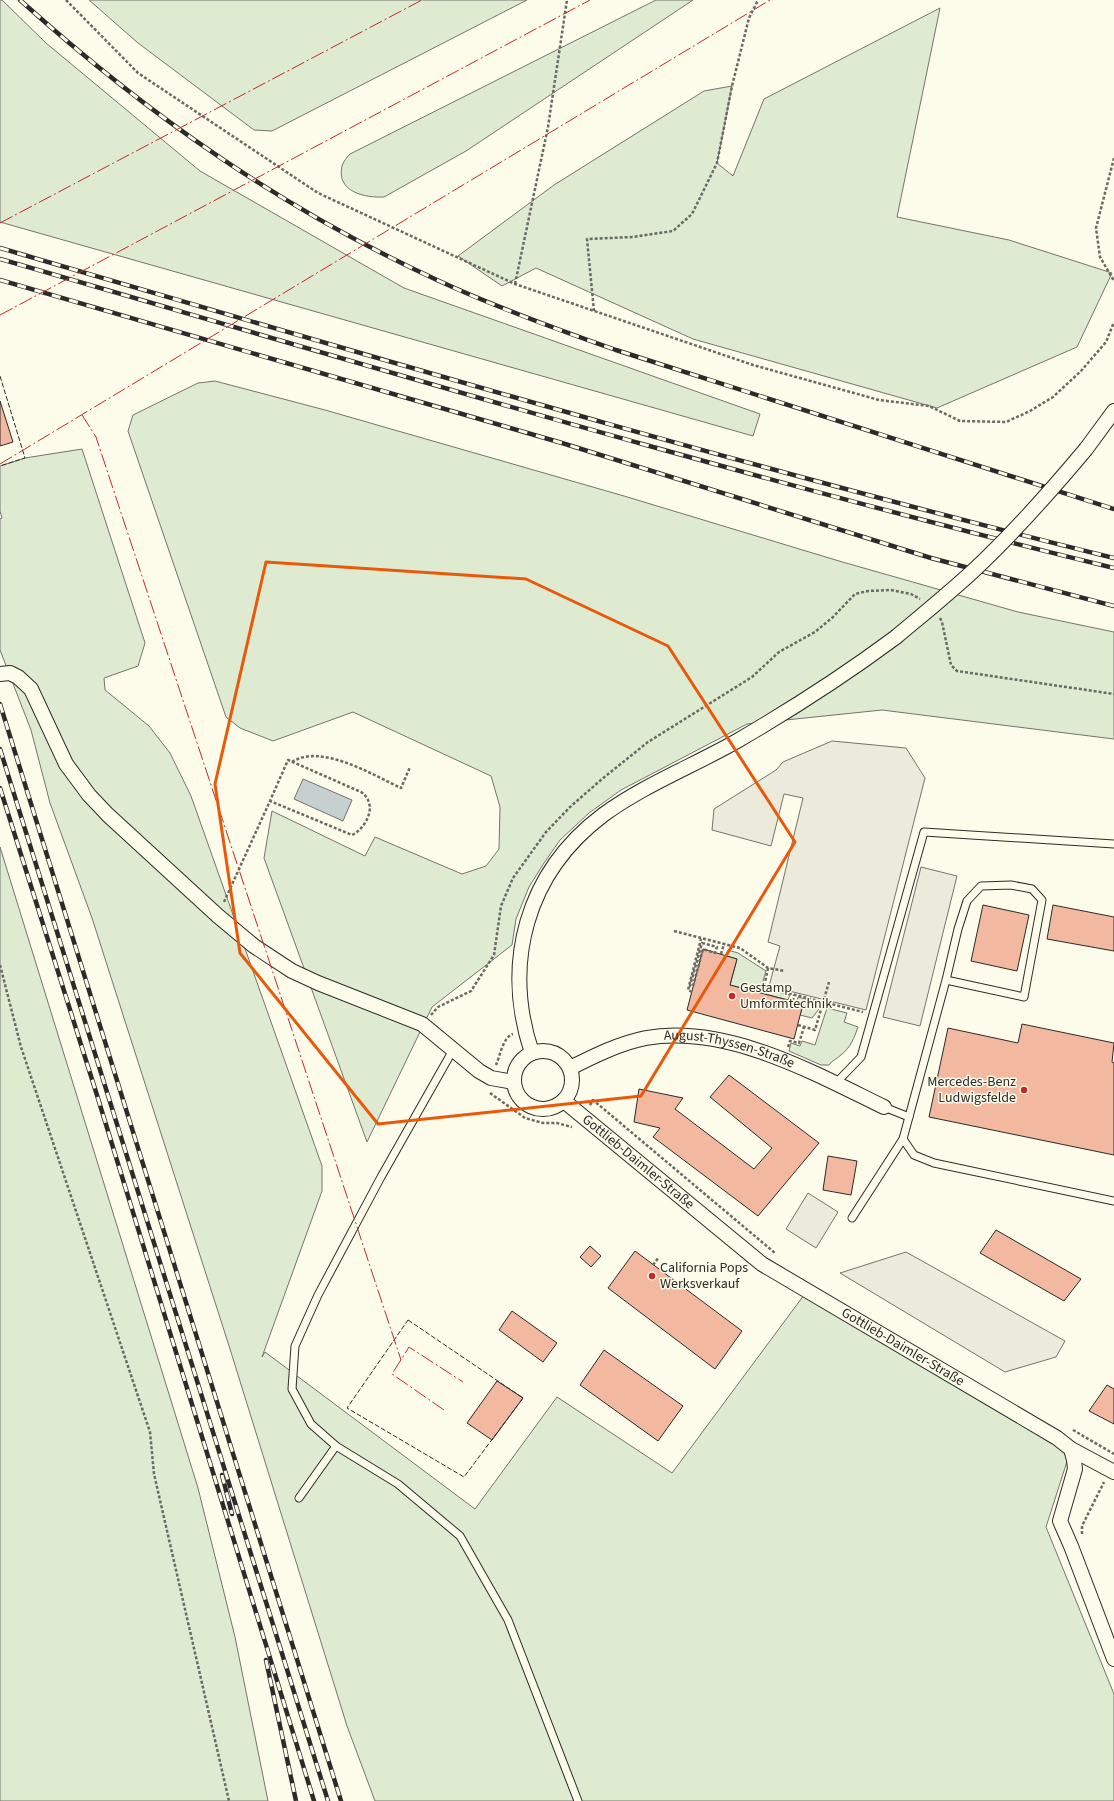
<svg xmlns="http://www.w3.org/2000/svg" width="1114" height="1801" font-family="'Source Sans 3',sans-serif">
<style>
.green{fill:#deebd1;stroke:#74746e}
.parking{fill:#eceadb;stroke:#74746e}
.water{fill:#c7d0d0;stroke:#74746e}
.building{fill:#f2b8a0;stroke:#2b2b2b}
.lines{fill:none;stroke-linecap:round;stroke-linejoin:round}
.service-casing{stroke:#2b2b2b;stroke-width:9}
.minor-casing{stroke:#2b2b2b;stroke-width:16}
.path{stroke:#6a6964;stroke-width:2.5;stroke-dasharray:3 2;stroke-linecap:butt}
.service{stroke:#fdfbea;stroke-width:7}
.minor{stroke:#fdfbea;stroke-width:14}
.rail-casing{stroke:#2b2b2b;stroke-width:4.5}
.rail{stroke:#fdfbea;stroke-width:3;stroke-dasharray:9;stroke-linecap:butt}
.minor-bridge-casing{stroke:#2b2b2b;stroke-width:16;stroke-linecap:butt}
.minor-bridge{stroke:#fdfbea;stroke-width:14}
.fence{stroke:#2b2b2b;stroke-width:1;stroke-dasharray:5 2;stroke-linecap:butt}
.power{stroke:#c62828;stroke-width:1;stroke-dasharray:14 3 2 3;stroke-linecap:butt}
.marked{fill:none;stroke:#e8590c;stroke-width:3;stroke-linejoin:round}
.poi-dot{fill:#c62828;stroke:#fdfbea;stroke-width:1.5}
.labels{text-anchor:middle;dominant-baseline:central;stroke-width:3;stroke-linejoin:round;paint-order:stroke}
.poi-label{font-size:14px;fill:#2b2b2b;stroke:#fdfbea;text-anchor:start}
.street-label{font-size:14px;fill:#2b2b2b;stroke:#fdfbea}
</style>
<rect width="100%" height="100%" fill="#fdfbea"/>
<!-- green -->
<g class="green">
<path d="M0 0H2L46 43 200 171 404 288 760 414 753 436 0 222Z"/>
<path d="M89 0H527L272 131 254 130 138 43Z"/>
<path d="M656 0H693L466 151 384 197C365 198 336 192 342 166 343 162 347 157 350 154Z"/>
<path d="M940 8 897 217 1009 240 1112 273 1077 347 937 408 693 339 536 268 502 286 458 256 554 185 704 91 732 86 717 163 733 176 764 99Z"/>
<path d="M215 381 325 410 624 496 839 561 1018 612 1114 632V739L882 710 747 724 621 790 589 813 560 840 544 863 529 887 516 919 512 945 432 1007 367 1142 264 858 272 811 365 856 375 837 462 874 486 866 499 849 500 807 491 776 353 712 273 741 240 728 226 717 128 431 133 415 198 383Z"/>
<path d="M82 449 145 643 138 666 104 678 105 690 149 726 170 753 191 796 322 1166V1191L262 1357 265 1352 475 1509 557 1397 672 1473 807 1291 1071 1449 1046 1527 1114 1694V1801H375L347 1726 230 1349 92 918 50 803 31 730 0 650V519L2 518 0 511V466L25 458Z"/>
<path d="M0 847 198 1488 235 1637 268 1801H0Z"/>
<path d="M728 950 738 953 766 971 761 988 790 995 788 1000 730 985 737 959 726 956Z"/>
<path d="M798 997 821 1003 819 1009 812 1018 800 1015 803 1005 797 1003Z"/>
<path d="M827 1008 847 1013 844 1022 858 1027C854 1038 851 1047 841 1055 837 1059 832 1060 829 1065H821L789 1051 791 1043 800 1046 802 1041 815 1045Z"/>
</g>
<!-- parking -->
<g class="parking">
<path d="M832 741 906 748 925 778 866 1010 769 986 780 946 768 942 803 798 784 794 771 846 712 830 714 809 776 770 783 762Z"/>
<path d="M921 867 957 876 920 1026 883 1017Z"/>
<path d="M808 1193 838 1212 816 1248 786 1229Z"/>
<path d="M906 1252 1065 1341 1056 1357 1005 1372 840 1273Z"/>
</g>
<!-- water -->
<path class="water" d="M303 779 352 800 343 821 294 799Z"/>
<!-- building -->
<g class="building">
<path d="M0 401 13 442 0 446Z"/>
<path d="M983 905 1029 915 1017 971 971 961Z"/>
<path d="M1053 905 1114 917V951L1047 939Z"/>
<path d="M703 949 737 959 730 985 803 1004 794 1039 687 1010Z"/>
<path d="M1022 1024 1114 1043 1112 1062 1114 1063V1155L929 1117 948 1028 1018 1043Z"/>
<path d="M729 1075 819 1143 758 1216 653 1137 660 1128 634 1122 639 1089 683 1098 675 1109 754 1169 772 1148 710 1097Z"/>
<path d="M828 1156 857 1161 851 1195 823 1190Z"/>
<path d="M996 1230 1081 1279 1064 1301 980 1253Z"/>
<path d="M590 1246 601 1256 591 1267 580 1257Z"/>
<path d="M635 1251 742 1331 715 1369 608 1288Z"/>
<path d="M512 1311 557 1343 543 1362 499 1330Z"/>
<path d="M604 1350 683 1406 658 1441 580 1385Z"/>
<path d="M497 1381 523 1398 492 1440 467 1423Z"/>
<path d="M1107 1385 1114 1389V1424L1089 1411Z"/>
</g>
<g class="lines">
<defs>
<g id="service">
<path d="M946 980 1024 997 1042 900 1032 889 1011 885 981 886 967 901 958 929 946 980 903 1139 914 1155 934 1163 1114 1201"/>
<path d="M453 1050 381 1177 318 1295 295 1346 292 1389 311 1424 336 1446 398 1484 460 1536 508 1620 578 1801"/>
<path d="M837 1082 861 1057 924 832 1114 844"/>
<path d="M884 1107 909 1117"/>
<path d="M852 1218 903 1139"/>
<path d="M299 1498 336 1446"/>
</g>
<g id="minor">
<path d="M1086 449 1114 411"/>
<path d="M0 674 10 673 18 677 31 689 66 764 89 795 108 815 218 916 254 946 292 971 318 983 422 1024 479 1071 491 1078 513 1082"/>
<circle cx="543" cy="1080" r="29"/>
<path d="M532 1053C502 963 526 873 603 815 644 785 693 766 737 741 792 709 845 675 896 637"/>
<path id="s1" d="M570 1068C594 1056 620 1043 646 1038 727 1024 814 1073 884 1107"/>
<path id="s2" d="M564 1101 762 1264 1057 1438 1071 1449 1114 1472"/>
<path d="M1071 1449 1074 1460 1075 1469 1060 1521 1071 1546 1114 1659"/>
</g>
</defs>
<!-- service casing -->
<use href="#service" class="service-casing"/>
<!-- minor casing -->
<use href="#minor" class="minor-casing"/>
<!-- path -->
<g class="path">
<path d="M66 0 138 73 318 193 515 284 753 365 879 400 929 406 960 421 1006 422 1030 411 1053 397 1081 371 1106 342 1114 322"/>
<path d="M1114 158 1096 228 1100 257 1114 281"/>
<path d="M515 284 548 127 567 0"/>
<path d="M594 311 587 239 633 237 673 231 692 214 717 163 732 86 749 18 758 0"/>
<path d="M940 618 942 622 951 665 957 671 1114 694"/>
<path d="M292 762C321 743 373 775 401 788L410 767"/>
<path d="M224 902 270 801 352 835C362 831 373 814 369 803 368 798 365 795 361 792L288 760 270 801"/>
<path d="M674 931 740 948 768 968 785 971"/>
<path d="M702 943 717 947 715 953 703 949 693 986H690Z"/>
<path d="M721 954 724 944"/>
<path d="M0 965 21 1047 150 1432 154 1474 229 1801"/>
<path d="M768 968 764 987 863 1012"/>
<path d="M692 992 688 990 701 939"/>
<path d="M793 1001 794 995"/>
<path d="M431 1015 438 1007 471 991 494 955 501 906 513 878 546 832 570 807 602 779 648 742 752 677 779 652 815 632 833 617 855 594 868 591 891 590 911 594 920 599"/>
<path d="M798 1025 815 1030 829 982"/>
<path d="M788 1047 790 1041 799 1043 804 1027"/>
<path d="M496 1065C500 1056 503 1037 513 1034"/>
<path d="M490 1093 525 1118 543 1123H557L572 1127"/>
<path d="M590 1105 593 1100 775 1253"/>
<path d="M653 1265 659 1257"/>
<path d="M1073 1430 1114 1454"/>
<path d="M1082 1534V1526L1104 1482"/>
</g>
<!-- service -->
<use href="#service" class="service"/>
<!-- minor -->
<use href="#minor" class="minor"/>
<defs>
<g id="rail">
<path d="M20 0C148 115 281 208 437 280 495 307 556 329 616 350L1114 509"/>
<path d="M0 248C370 356 740 466 1114 558"/>
<path d="M0 259C370 366 739 477 1114 568"/>
<path d="M0 280 562 443 931 558 1114 606"/>
<path d="M0 704 341 1801"/>
<path d="M0 749 328 1801"/>
<path d="M0 788 96 1092 314 1801"/>
<path d="M222 1475 232 1514"/>
<path d="M266 1660 296 1801"/>
</g>
</defs>
<!-- rail casing -->
<use href="#rail" class="rail-casing"/>
<!-- rail -->
<use href="#rail" class="rail"/>
<defs>
<path id="minor-bridge" d="M896 637C921 616 947 595 972 572 1013 534 1050 492 1086 449"/>
</defs>
<!-- minor-bridge casing -->
<use href="#minor-bridge" class="minor-bridge-casing"/>
<!-- minor-bridge -->
<use href="#minor-bridge" class="minor-bridge"/>
<!-- fence -->
<g class="fence">
<path d="M0 376 25 458 0 466"/>
<path d="M408 1320 523 1398 464 1477 347 1408Z"/>
</g>
<!-- power -->
<g class="power">
<path d="M0 223 422 0"/>
<path d="M0 315 590 0"/>
<path d="M82 415 96 437 401 1360"/>
<path d="M0 464 770 0"/>
<path d="M444 1410 392 1374 409 1347 463 1382"/>
</g>
</g>
<!-- marked area -->
<path class="marked" d="M266 562 526 579 668 646 795 842 641 1096 378 1124 240 953 215 784Z"/>
<!-- markers -->
<g class="poi-dot">
<circle cx="732" cy="996" r="4"/>
<circle cx="1024" cy="1090" r="4"/>
<circle cx="652" cy="1276" r="4"/>
</g>
<g class="labels">
<!-- poi labels -->
<g class="poi-label">
<text x="740" y="988">Gestamp<tspan x="740" dy="16">Umformtechnik</tspan></text>
<text x="1016" y="1082" text-anchor="end">Mercedes-Benz<tspan x="1016" dy="16">Ludwigsfelde</tspan></text>
<text x="660" y="1268">California Pops<tspan x="660" dy="16">Werksverkauf</tspan></text>
</g>
<!-- street labels -->
<g class="street-label">
<text stroke="none"><textPath href="#s1" startOffset="167">August-Thyssen-Straße</textPath></text>
<text stroke="none"><textPath href="#s2" startOffset="96">Gottlieb-Daimler-Straße</textPath></text>
<text stroke="none"><textPath href="#s2" startOffset="420">Gottlieb-Daimler-Straße</textPath></text>
</g>
</g>
</svg>
